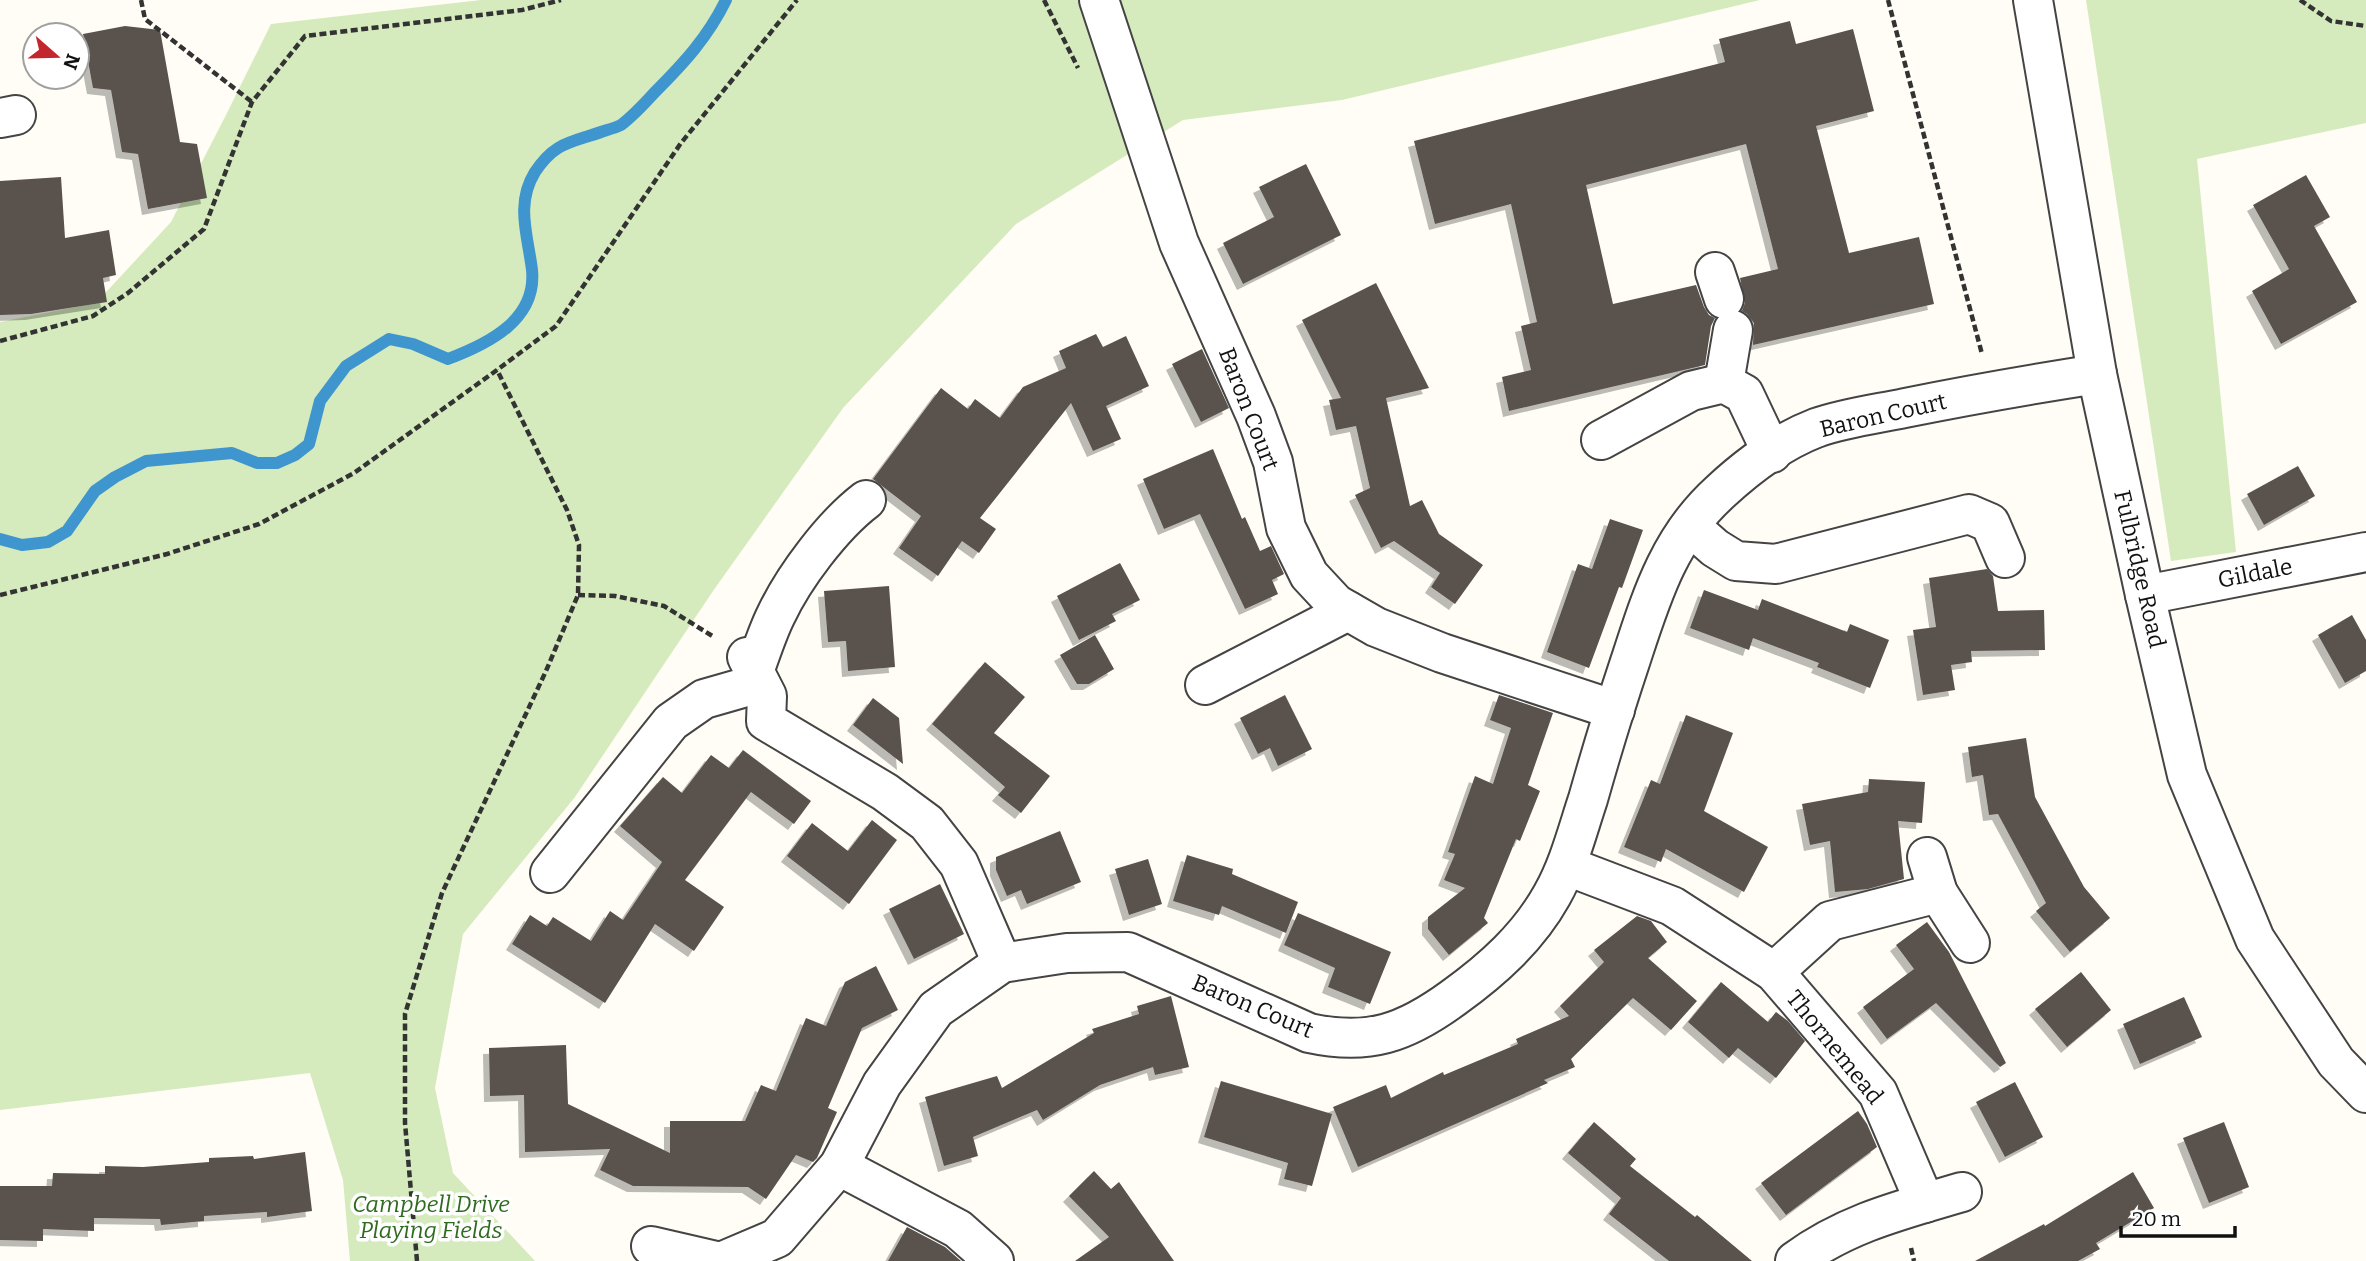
<svg xmlns="http://www.w3.org/2000/svg" width="2366" height="1261" font-family="Bitter,serif">
<style>
.green{fill:#d5ebbd}
.lines{fill:none;stroke-linecap:round;stroke-linejoin:round}
.stream{stroke:#3f96cf;stroke-width:12}
.building{fill:#5a524d;filter:url(#shadow)}
.minor-casing{stroke:#444;stroke-width:42}
.path{stroke:#333;stroke-width:4.5;stroke-dasharray:7 3.5;stroke-linecap:butt}
.minor{stroke:#fff;stroke-width:38}
.labels{text-anchor:middle;dominant-baseline:central;stroke-width:7;stroke-linejoin:round;paint-order:stroke}
.street-label{font-size:23px;fill:#111;stroke:#fff}
.park-label{font-size:23px;font-style:italic;fill:#2f6b1f;stroke:#fff}
</style>
<defs>
<filter id="shadow"><feDropShadow dx="-6" dy="6" stdDeviation="0" flood-color="#0004"/></filter>
</defs>
<rect width="100%" height="100%" fill="#fffdf5"/>
<!-- green -->
<g class="green">
<path d="M481 0H1760L1342 100 1183 120 1016 224 843 408 713 591 575 797 463 934 435 1088 453 1173 535 1261H350L343 1180 310 1073 0 1110V322L96 303 171 222 226 115 271 24Z"/>
<path d="M2086 0H2366V123L2197 159 2236 552 2171 561Z"/>
</g>
<g class="lines">
<!-- stream -->
<path class="stream" d="M0 539 22 545 48 542 67 531 95 491 115 477 146 461 232 453 257 463H277L295 455 309 444 320 401 346 366 389 339 413 344 448 359C488 344 537 320 532 270 528 236 515 204 535 172 555 142 570 143 601 132 607 130 615 128 621 125 633 116 645 103 655 92 684 63 708 37 726 0"/>
</g>
<!-- building -->
<g class="building">
<path d="M1790 21 1796 44 1853 29 1874 111 1816 126 1849 253 1919 237 1934 304 1753 345 1754 323 1747 314 1742 311 1745 303 1740 278 1778 269 1746 144 1586 185 1613 304 1696 285 1704 307 1709 315 1715 318 1711 326 1705 365 1509 411 1502 377 1531 370 1521 326 1537 322 1511 204 1435 224 1414 141 1725 62 1719 39Z"/>
<path d="M125 26 160 30 180 142 197 144 207 198 148 209 138 154 122 152 111 90 93 88 83 34Z"/>
<path d="M1306 164 1341 235 1243 284 1223 243 1274 217 1259 187Z"/>
<path d="M2306 175 2330 217 2314 226 2357 302 2281 344 2252 291 2289 269 2253 205Z"/>
<path d="M61 177 65 238 109 230 116 275 103 278 107 302 31 314 0 315V181Z"/>
<path d="M1376 283 1429 388 1386 398 1410 506 1422 500 1439 534 1483 565 1455 604 1431 587 1440 573 1394 541 1381 548 1355 495 1370 488 1356 426 1336 430 1329 400 1341 398 1302 320Z"/>
<path d="M1096 334 1103 347 1126 336 1149 386 1106 406 1121 439 1093 451 1071 403 980 518 996 529 979 553 962 541 938 576 899 548 921 516 873 479 941 388 968 409 975 399 1000 418 1023 387 1066 368 1059 351Z"/>
<path d="M1202 349 1229 408 1201 422 1172 364Z"/>
<path d="M1213 449 1242 519 1245 517 1260 551 1271 546 1284 574 1272 580 1278 594 1245 609 1200 514 1164 529 1143 479Z"/>
<path d="M2298 466 2315 496 2264 525 2247 494Z"/>
<path d="M1610 519 1643 530 1622 588 1619 587 1589 668 1547 652 1578 564 1592 569Z"/>
<path d="M1120 563 1140 600 1112 614 1116 621 1079 640 1057 596Z"/>
<path d="M1987 569 1993 576 1998 611 2044 610 2045 650 1971 651 1972 662 1951 665 1955 690 1923 695 1913 630 1936 627 1929 578Z"/>
<path d="M889 586 895 667 848 671 846 641 828 642 824 591Z"/>
<path d="M1704 590 1758 610 1762 599 1847 632 1850 624 1889 640 1870 688 1817 667 1819 663 1753 638 1749 650 1690 628Z"/>
<path d="M2352 615 2366 640V671L2345 683 2318 635Z"/>
<path d="M1095 635 1114 669 1089 684H1077L1060 655Z"/>
<path d="M985 662 1025 697 994 733 1050 776 1021 813 998 795 1005 787 932 724Z"/>
<path d="M1285 695 1312 749 1278 766 1270 748 1258 754 1240 718Z"/>
<path d="M1499 695 1553 713 1528 785 1540 791 1520 841 1516 839 1484 918 1488 923 1449 955 1428 929V917L1465 888 1444 880 1455 854 1448 852 1475 776 1493 784 1511 728 1490 720Z"/>
<path d="M873 698 899 718 903 764 853 725Z"/>
<path d="M1686 715 1733 733 1704 811 1768 847 1744 892 1666 849 1661 862 1624 847 1651 780 1660 784Z"/>
<path d="M2026 738 2035 797 2084 887 2110 918 2070 952 2036 911 2046 903 1998 814 1989 815 1983 775 1972 777 1968 747Z"/>
<path d="M743 750 811 801 794 824 751 792 685 880 724 907 694 951 655 924 605 1003 512 944 530 915 547 926 553 917 591 941 610 911 623 920 662 862 620 826 663 777 682 793 711 755 729 768Z"/>
<path d="M1869 779 1925 782 1922 823 1898 821 1904 879 1868 889 1835 892 1830 841 1810 845 1802 804 1868 792Z"/>
<path d="M872 820 897 840 849 904 787 856 812 823 848 851Z"/>
<path d="M1060 831 1081 882 1027 904 1021 890 1007 896 996 870V857Z"/>
<path d="M1187 855 1233 869 1232 874 1298 902 1286 933 1222 906 1219 915 1173 901Z"/>
<path d="M1148 859 1162 904 1129 915 1115 869Z"/>
<path d="M940 884 964 934 914 959 889 909Z"/>
<path d="M1298 913 1391 952 1370 1004 1328 987 1335 968 1284 945Z"/>
<path d="M1637 916 1651 921 1667 942 1648 958 1697 1001 1671 1030 1633 998 1571 1059 1575 1067 1544 1080 1548 1083 1358 1167 1333 1107 1386 1085 1391 1098 1443 1072 1444 1075 1518 1044 1516 1039 1569 1016 1560 1006 1604 962 1594 950Z"/>
<path d="M1927 922 1949 952 2006 1063 2000 1067 1936 1003 1887 1039 1863 1007 1914 969 1896 945Z"/>
<path d="M876 966 898 1010 862 1028 828 1108 837 1112 817 1158 813 1162 796 1155 766 1199 748 1187 633 1186 600 1170 610 1149 525 1152 524 1095 490 1096 489 1048 566 1045 568 1104 670 1153V1121H745L761 1085 776 1091 806 1018 826 1026 845 982Z"/>
<path d="M2081 972 2111 1010 2067 1047 2035 1009Z"/>
<path d="M1721 982 1768 1022 1776 1012 1788 1021 1805 1041 1776 1078 1738 1048 1729 1058 1688 1022Z"/>
<path d="M1171 996 1189 1067 1155 1075 1153 1067 1100 1085 1043 1120 1037 1110 973 1137 978 1156 944 1166 925 1097 997 1076 1002 1088 1094 1033 1092 1029 1139 1014 1137 1006Z"/>
<path d="M2184 997 2202 1037 2140 1064 2123 1024Z"/>
<path d="M1221 1081 1332 1114 1312 1186 1284 1179 1288 1163 1204 1137Z"/>
<path d="M2015 1082 2043 1137 2005 1157 1976 1102Z"/>
<path d="M1858 1111 1867 1124 1877 1147 1786 1215 1761 1183Z"/>
<path d="M1594 1122 1636 1159 1630 1166 1695 1217 1697 1215 1752 1261H1669L1609 1214 1621 1198 1568 1153Z"/>
<path d="M2224 1122 2249 1187 2209 1203 2183 1138Z"/>
<path d="M305 1152 312 1211 267 1217V1212L204 1216V1221L161 1225 160 1219 94 1218V1231L43 1229V1241L0 1240V1186H52L53 1173 105 1174V1166L143 1167 209 1162V1158L253 1156 254 1159Z"/>
<path d="M1094 1171 1111 1189 1119 1182 1174 1261H1075L1109 1237 1069 1196Z"/>
<path d="M2133 1172 2154 1208 2096 1243 2100 1249 2078 1261H1975L2044 1224 2045 1226Z"/>
<path d="M907 1227 945 1247 961 1261H888Z"/>
</g>
<g class="lines">
<defs>
<g id="minor">
<path d="M1099 0 1179 243 1256 416 1273 462 1286 528 1309 575 1336 604 1376 627 1442 653 1615 710"/>
<path d="M2033 0 2097 374 2145 595 2187 775 2255 939 2336 1062 2366 1093"/>
<path d="M0 118 16 115"/>
<path d="M1715 272 1724 299"/>
<path d="M1724 383 1733 330"/>
<path d="M1601 440 1691 391 1724 383 1744 394 1772 453"/>
<path d="M1690 526 1715 548 1736 561 1776 564 1969 514 1990 523 2005 558"/>
<path d="M2145 595 2366 552"/>
<path d="M747 657 767 696 766 721 885 792 927 823 959 864 1002 963"/>
<path d="M754 672C761 653 767 633 776 615 794 577 832 526 866 500"/>
<path d="M1205 685 1348 611"/>
<path d="M1927 857 1938 893 1970 943"/>
<path d="M1567 866 1672 906 1774 972 1878 1093 1925 1203"/>
<path d="M550 873 671 722 704 699 760 683"/>
<path d="M1774 972 1830 921 1938 893"/>
<path d="M839 1166 958 1229 994 1261"/>
<path d="M651 1246 716 1261"/>
<path d="M723 1261 777 1238 839 1166 882 1084 936 1009 1002 963 1067 953 1128 952 1309 1033C1369 1046 1405 1033 1453 998 1492 970 1528 938 1552 895 1569 865 1577 832 1588 799 1601 753 1615 707 1630 662 1651 598 1668 539 1720 492 1747 467 1782 441 1816 428 1844 418 1876 414 1905 408 1969 395 2033 384 2097 374"/>
<path d="M1795 1261C1847 1223 1901 1210 1962 1192"/>
</g>
</defs>
<!-- minor casing -->
<use href="#minor" class="minor-casing"/>
<!-- path -->
<g class="path">
<path d="M141 0 145 19 252 102"/>
<path d="M1044 0 1078 68"/>
<path d="M1888 0 1982 354"/>
<path d="M2300 0 2331 21 2366 26"/>
<path d="M0 341 93 316 128 293 204 229 252 102 305 36 522 10 561 0"/>
<path d="M0 595 167 554 259 524 354 473 497 370 556 326 681 143 797 0"/>
<path d="M578 595 615 596 664 606 714 637"/>
<path d="M1911 1248 1914 1261"/>
<path d="M417 1261 405 1123V1014L442 893 546 671 578 595 579 545 567 510 497 370"/>
</g>
<!-- minor -->
<use href="#minor" class="minor"/>
</g>
<g class="labels">
<!-- street labels -->
<g class="street-label">
<text transform="translate(1249 409) rotate(69)">Baron Court</text>
<text transform="translate(1883 415) rotate(-13)">Baron Court</text>
<text transform="translate(2140 569) rotate(77)">Fulbridge Road</text>
<text transform="translate(2255 573) rotate(-11)">Gildale</text>
<text transform="translate(1253 1006) rotate(23)">Baron Court</text>
<text transform="translate(1835 1047) rotate(51)">Thornemead</text>
</g>
<!-- park labels -->
<g class="park-label">
<text x="431" y="1204">Campbell Drive<tspan x="431" dy="26">Playing Fields</tspan></text>
</g>
</g>
<!-- north arrow -->
<g transform="translate(56 56) rotate(110)"><circle r="33" fill="#ffffff" stroke="#a0a0a0" stroke-width="2"/>
<path d="M0-5L12 26L0 18L-12 26Z" fill="#c4262e"/>
<text y="-10" font-size="19" font-weight="bold" text-anchor="middle" fill="#111111">N</text>
</g>
<!-- scale -->
<path d="M2121 1226v10h114v-10" fill="none" stroke="#111111" stroke-width="3.5"/>
<text x="2132" y="1226" font-size="21" fill="#111111" stroke="#ffffff" stroke-width="5" paint-order="stroke">20 m</text>
</svg>
